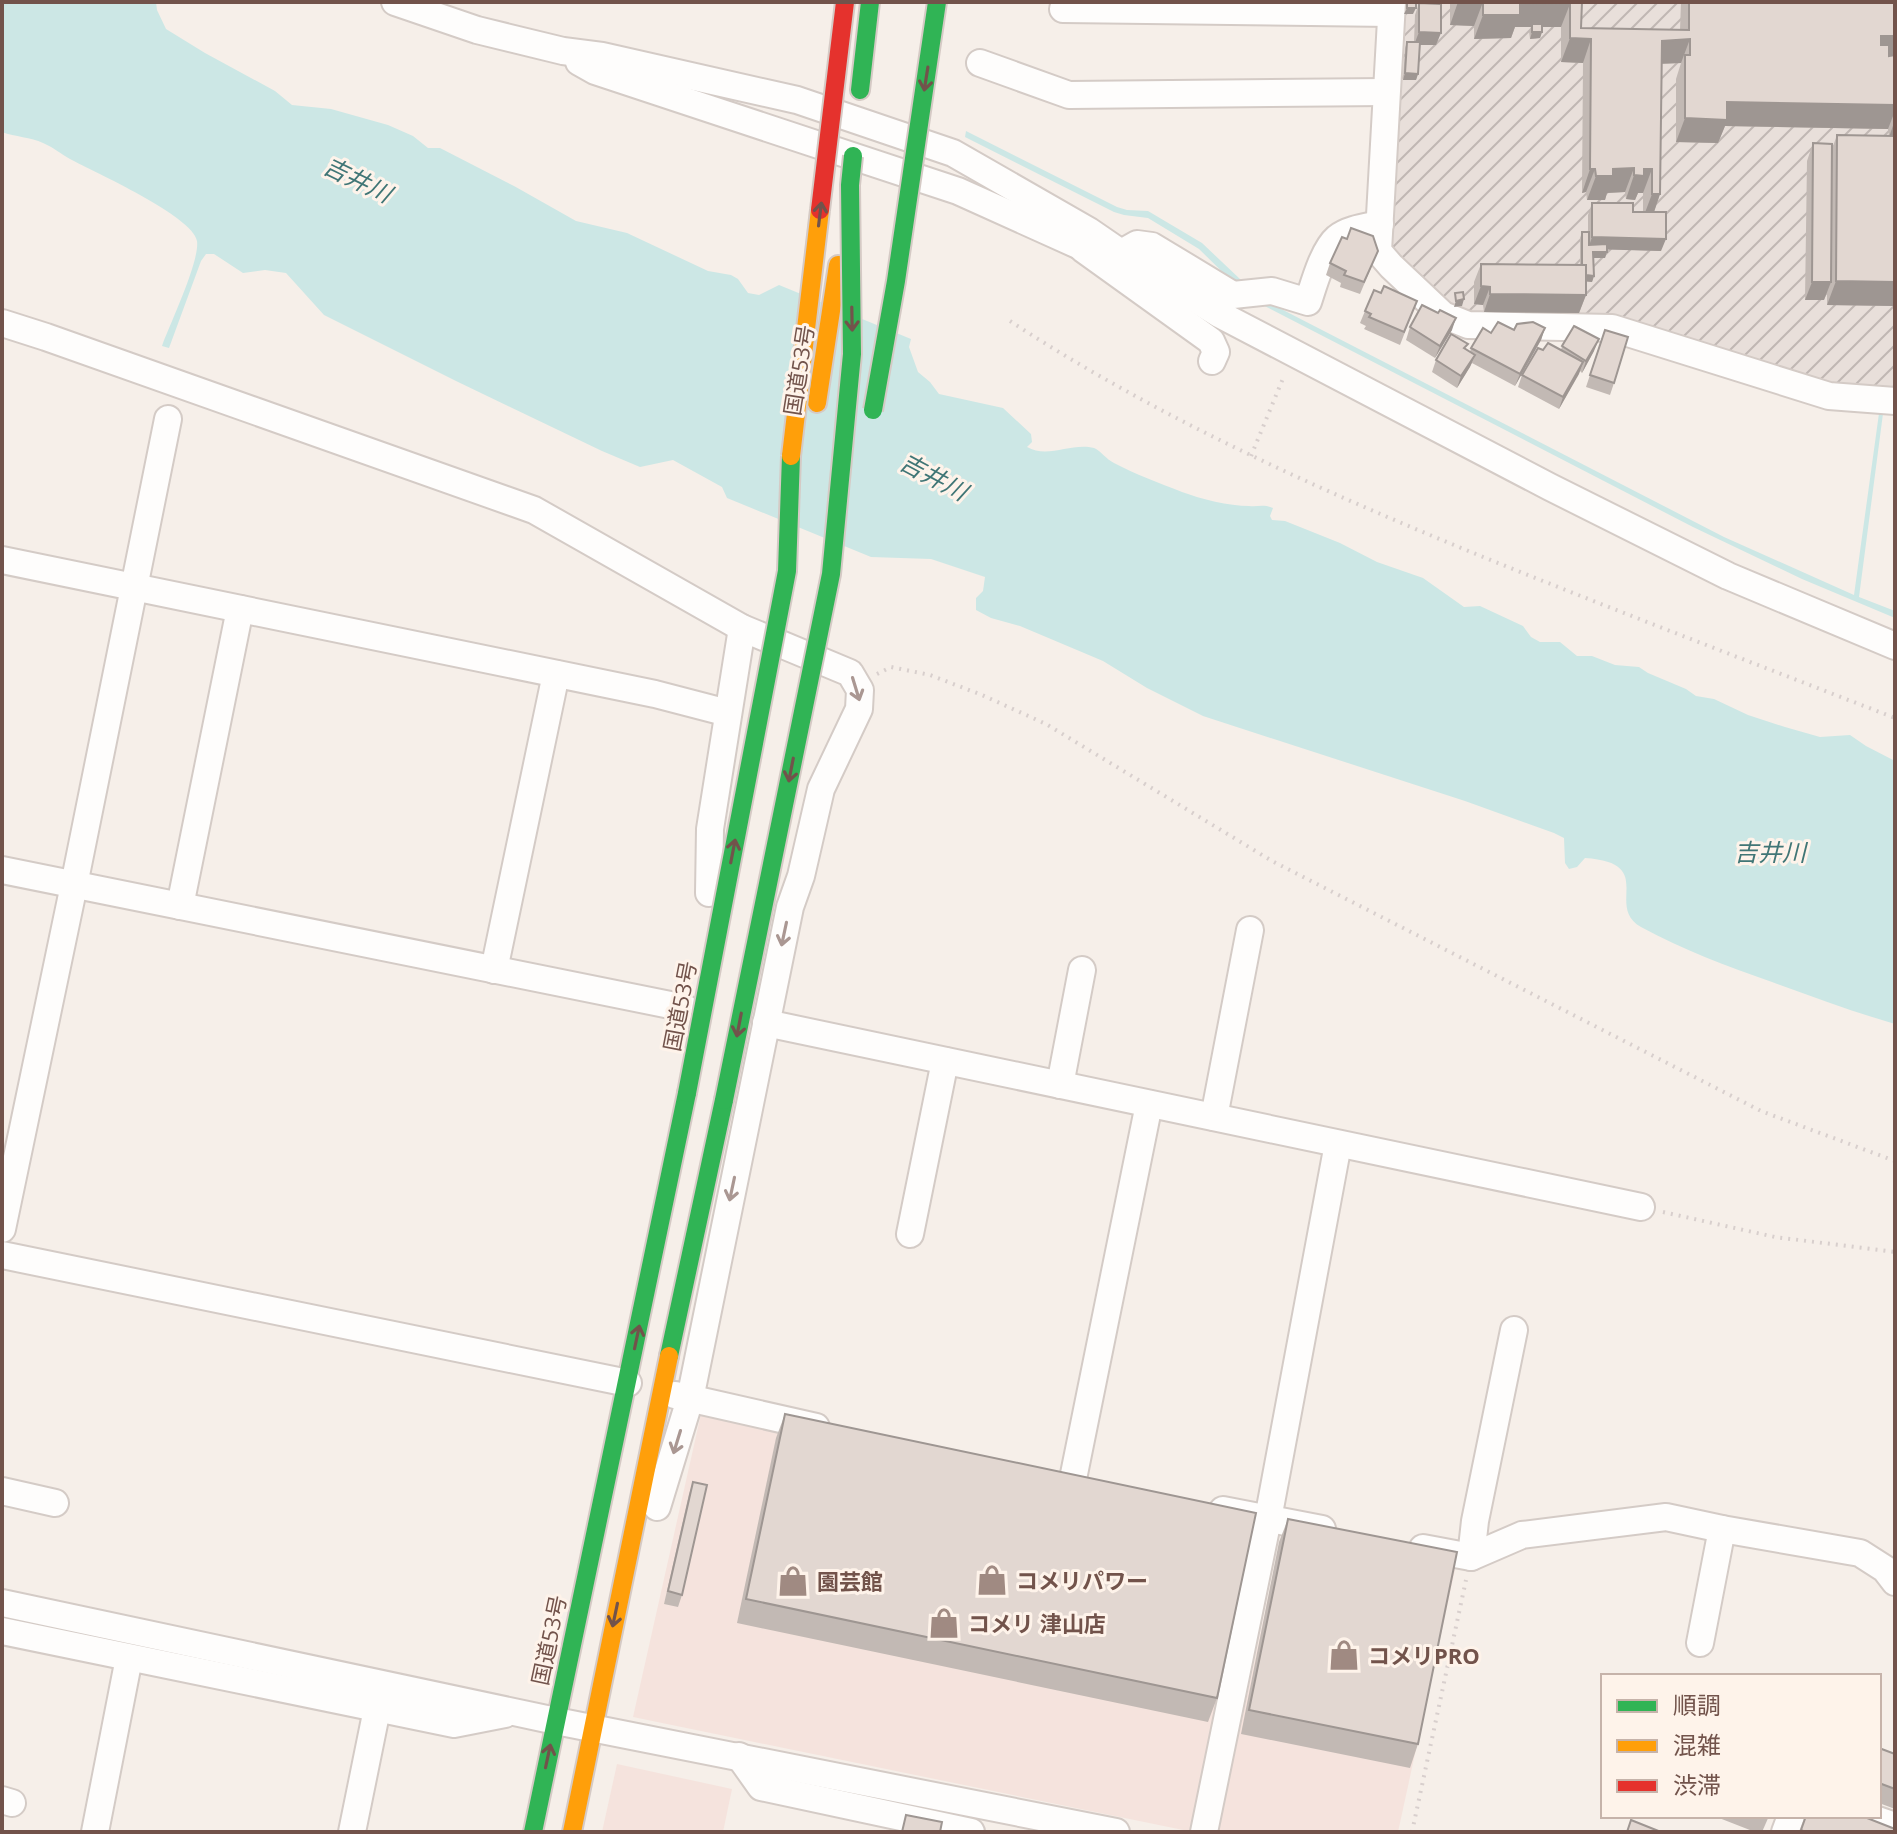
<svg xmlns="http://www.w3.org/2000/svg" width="1897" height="1834" font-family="'Open Sans','Noto Sans JP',sans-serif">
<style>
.commercial{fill:#f5e3dd}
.industrial{fill:url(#industrial-furrows)}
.water{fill:#cce7e5}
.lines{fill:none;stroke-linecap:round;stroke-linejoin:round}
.street-casing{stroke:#d4cbc6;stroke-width:30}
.fast-casing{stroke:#d5cac5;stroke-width:22}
.slow-casing{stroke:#d5cac5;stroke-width:22}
.path{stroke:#d8cfcd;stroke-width:4;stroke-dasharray:2 6;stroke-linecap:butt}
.street{stroke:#fefdfc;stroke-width:26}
.fast{stroke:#30b455;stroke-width:18}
.slow{stroke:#ff9f0a;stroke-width:18}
.fast-bridge-casing{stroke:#d5cac5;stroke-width:22;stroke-linecap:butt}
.slow-bridge-casing{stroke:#d5cac5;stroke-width:22;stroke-linecap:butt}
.jam-bridge-casing{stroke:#d5cac5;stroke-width:22;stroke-linecap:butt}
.fast-bridge{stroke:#30b455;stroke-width:18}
.slow-bridge{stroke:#ff9f0a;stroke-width:18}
.jam-bridge{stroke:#e5322d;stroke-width:18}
.wall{fill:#c2b9b4}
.shaded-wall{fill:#9e9692}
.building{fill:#e2d7d1;stroke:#9e9692;stroke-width:2}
.oneway{stroke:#72534b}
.oneway2{stroke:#aa9792}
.labels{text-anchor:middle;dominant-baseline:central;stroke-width:6;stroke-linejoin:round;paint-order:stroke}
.street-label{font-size:22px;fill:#72534b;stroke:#fef3ea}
.poi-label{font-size:22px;font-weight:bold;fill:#72534b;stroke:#fef3ea;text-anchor:start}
.water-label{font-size:24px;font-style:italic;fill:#407676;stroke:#fef3ea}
</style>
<defs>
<pattern id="industrial-furrows" width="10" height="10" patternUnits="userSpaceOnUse" patternTransform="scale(2)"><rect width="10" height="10" fill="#e8dfda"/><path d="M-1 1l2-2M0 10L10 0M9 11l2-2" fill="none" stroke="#c0b7b3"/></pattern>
</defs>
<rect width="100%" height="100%" fill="#f6efe9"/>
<!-- commercial -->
<g class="commercial">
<path d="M701 1414 1252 1528 1193 1832 633 1717Z"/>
<path d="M1282 1532 1455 1570 1398 1832H1218Z"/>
<path d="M617 1764 732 1789 723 1832H602Z"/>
</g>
<!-- industrial -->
<path class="industrial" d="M1402 2H1895V395L1830 388 1611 322 1470 319 1447 309 1385 246Z"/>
<!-- water -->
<g class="water">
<path d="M2 2H156L157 10 166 29 205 53 275 91 292 105 331 109 388 125 413 136 428 148H440L514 186 576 221 627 233 708 271 731 275 738 279 748 293 759 295 779 285 911 339 909 347 918 372 930 382 939 394 1003 408 1031 434 1032 442 1027 447C1048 459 1072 442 1094 448 1101 451 1106 459 1114 463 1135 474 1159 483 1182 492 1201 499 1229 506 1249 506 1258 507 1263 504 1273 508L1270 516 1272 520 1285 521 1340 543 1377 562 1423 578 1464 607 1480 606 1523 626 1531 637 1540 642H1560L1577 656H1592L1615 665 1639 667 1648 673 1686 689 1696 696 1714 699 1748 715 1785 727 1820 737 1850 735 1866 746 1895 761V1024C1854 1012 1813 997 1772 982 1727 966 1683 950 1641 927 1604 906 1658 863 1585 858L1577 867 1569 869 1565 863 1564 838 1554 833 1465 801 1203 716 1147 688 1103 661 1020 626 991 618 976 610V598L983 591 985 577 931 559 871 557 727 498 722 487 673 460 640 467 602 451 456 381 324 315 286 273 265 270 243 273 214 254H206L201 261 169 348 162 346C170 324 200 261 197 241 193 216 94 172 70 159 61 154 53 147 43 143 31 137 15 137 2 132Z"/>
<path d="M966 131 1117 207 1127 210 1148 211 1202 243 1260 298 1724 537 1854 595 1880 406H1884L1859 597 1895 611V618L1802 579 1693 527 1249 298 1199 249 1148 218 1124 215 1114 212 965 137Z"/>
</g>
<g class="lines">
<defs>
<g id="street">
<path d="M395 2 477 30 563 51 602 56 797 100 953 153 1089 231 1121 253 1219 314 1550 487 1728 576 1895 646"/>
<path d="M1392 2 1378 251 1391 266 1443 315 1468 325 1612 328 1829 396 1895 401"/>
<path d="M1063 9 1391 13"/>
<path d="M579 62 595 71 958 191 1080 246 1121 253 1137 244 1152 246 1233 295 1272 291 1308 302C1314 284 1323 250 1337 238 1348 229 1366 227 1380 224"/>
<path d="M980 63 1069 95 1386 92"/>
<path d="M1083 249 1211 341 1216 352 1212 361"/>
<path d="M2 323 46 337 534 510 742 628 850 673 860 690 859 709 821 789 801 876 790 907 690 1399 657 1507"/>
<path d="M2 560 655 694 728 713"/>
<path d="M2 870 685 1008"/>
<path d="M709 893 710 829 742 628"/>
<path d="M180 906 240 609"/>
<path d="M494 970 556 674"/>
<path d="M766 1023 1641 1207"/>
<path d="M1060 1085 1082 970"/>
<path d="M1214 1117 1250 930"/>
<path d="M2 1229 74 885 168 419"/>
<path d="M910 1234 945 1061"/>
<path d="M2 1255 628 1383"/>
<path d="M675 1395 816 1427"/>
<path d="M1073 1479 1149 1104"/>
<path d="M2 1491 55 1503"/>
<path d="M1223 1510 1322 1529"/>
<path d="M1423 1548 1471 1557 1522 1535 1666 1517 1722 1529 1860 1553 1885 1569 1895 1582"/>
<path d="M1471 1557 1475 1521 1514 1330"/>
<path d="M2 1603 556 1721 1116 1832"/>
<path d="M2 1631 454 1724 505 1714"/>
<path d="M1700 1643 1722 1529"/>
<path d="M739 1756 761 1787 971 1832"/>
<path d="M2 1800 12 1803"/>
<path d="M1866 1816 1895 1826"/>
<path d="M95 1832 129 1658"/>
<path d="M352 1832 377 1709"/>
<path d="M1204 1832 1268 1519 1338 1144"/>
<path d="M1785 1832 1791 1816"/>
</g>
<g id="fast">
<path d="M860 90 870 2"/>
<path d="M669 1356 724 1100"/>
<path d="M533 1832 687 1093"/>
</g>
<g id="slow">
<path d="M817 403 838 265"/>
<path d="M572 1832 669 1356"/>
</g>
</defs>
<!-- street casing -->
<use href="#street" class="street-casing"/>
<!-- fast casing -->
<use href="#fast" class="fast-casing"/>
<!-- slow casing -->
<use href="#slow" class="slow-casing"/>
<!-- path -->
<g class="path">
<path d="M1010 321C1161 420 1326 493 1493 561 1627 615 1761 666 1895 718"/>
<path d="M1251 456 1284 376"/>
<path d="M877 674 891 667 930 675 982 695 1046 724 1272 861 1761 1111 1895 1161"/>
<path d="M1663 1212 1775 1237 1895 1252"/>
<path d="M1412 1832 1466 1580"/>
</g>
<!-- street -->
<use href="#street" class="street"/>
<!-- fast -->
<use href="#fast" class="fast"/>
<!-- slow -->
<use href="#slow" class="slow"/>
<defs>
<g id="fast-bridge">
<path d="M873 410 896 281 937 2"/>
<path d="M687 1093 787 571 791 456"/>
<path d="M724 1100 831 574 852 354 850 185 853 156"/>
</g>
<path id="slow-bridge" d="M791 456 820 210"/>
<path id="jam-bridge" d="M820 210 845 2"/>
</defs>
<!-- fast-bridge casing -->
<use href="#fast-bridge" class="fast-bridge-casing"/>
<!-- slow-bridge casing -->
<use href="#slow-bridge" class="slow-bridge-casing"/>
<!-- jam-bridge casing -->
<use href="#jam-bridge" class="jam-bridge-casing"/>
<!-- fast-bridge -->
<use href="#fast-bridge" class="fast-bridge"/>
<!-- slow-bridge -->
<use href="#slow-bridge" class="slow-bridge"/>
<!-- jam-bridge -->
<use href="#jam-bridge" class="jam-bridge"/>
</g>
<!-- wall -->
<g class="wall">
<path d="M1450 2H1582L1581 28 1680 30 1681 2H1895V306L1827 305V292L1824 300H1805L1807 161 1813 143 1832 149 1837 135 1889 136 1888 129 1725 126 1718 143 1676 142V79L1681 63 1662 64 1660 194 1654 212 1661 251 1607 249 1605 258H1593L1594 276 1592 282 1586 281V295L1579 313 1484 312 1483 305 1474 304V282L1481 264 1580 265V238L1582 232H1588V215L1592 203 1633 212H1643V193H1638L1635 200 1626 199 1625 192 1607 193 1605 200H1587L1586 192 1582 193 1583 63 1561 62V27H1542V32L1540 38 1530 39 1529 31 1531 27H1515L1511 38 1474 39V26L1450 25Z"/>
<path d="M1419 3 1436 45H1420L1418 74 1416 80H1403L1405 48 1407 42H1414L1415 15Z"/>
<path d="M1330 263H1373L1360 294 1340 287 1341 283 1326 275Z"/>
<path d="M1381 293 1417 301 1400 345 1364 329 1366 326 1360 323 1365 311Z"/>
<path d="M1410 327 1452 330 1435 358 1406 340Z"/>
<path d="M1545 328 1541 340 1515 386 1472 363 1457 388 1432 372 1436 360 1466 349 1470 352 1471 348 1491 333Z"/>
<path d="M1605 330 1614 383 1610 395 1586 387Z"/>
<path d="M1562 346 1594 351 1582 373 1580 371 1559 409 1518 387 1522 375 1543 350H1561Z"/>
<path d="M785 1414 1217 1698 1208 1722 737 1623 776 1438Z"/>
<path d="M693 1482 682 1595 678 1607 664 1604 689 1494Z"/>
<path d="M1288 1519 1418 1744 1410 1768 1241 1734 1279 1542Z"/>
<path d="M1879 1748 1895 1754V1809L1879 1803Z"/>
<path d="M1714 1816H1769L1762 1832H1755Z"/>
</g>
<!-- shaded-wall -->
<g class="shaded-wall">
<path d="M1458 2H1483L1474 26 1450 25Z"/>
<path d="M1520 3 1570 4 1561 27H1532V24L1531 27H1515L1511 38 1474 39 1483 15Z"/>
<path d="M1407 8H1416L1413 14H1404Z"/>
<path d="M1419 32 1441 33 1436 45H1414Z"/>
<path d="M1532 32H1542L1540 38 1530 39Z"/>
<path d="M1881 36H1895V60H1872Z"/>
<path d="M1570 38 1591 39 1583 63 1561 62Z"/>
<path d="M1690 39 1681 63 1653 64 1662 41Z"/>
<path d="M1405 73 1418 74 1416 80H1403Z"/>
<path d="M1727 102 1895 105V111L1888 129 1725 126 1718 143 1676 142 1685 118Z"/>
<path d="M1895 120V137H1889Z"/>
<path d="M1634 168 1625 192 1607 193 1605 200H1587L1596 176 1613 169Z"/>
<path d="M1590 169H1595L1586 192 1582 193Z"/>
<path d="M1644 169H1652L1643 193H1638L1635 200 1626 199 1634 175Z"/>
<path d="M1652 194H1660L1652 218H1643Z"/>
<path d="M1592 237 1666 239 1661 251 1588 249Z"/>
<path d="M1593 252H1607L1605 258H1591Z"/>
<path d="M1582 275 1594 276 1592 282 1580 281Z"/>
<path d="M1836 281 1895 282V306L1827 305Z"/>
<path d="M1812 282H1831L1824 300H1805Z"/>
<path d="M1481 286 1490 287 1483 305 1474 304Z"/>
<path d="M1490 294 1586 295 1579 313 1484 312Z"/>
<path d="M1464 299 1462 306 1454 307 1456 301Z"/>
<path d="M1456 318 1452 330 1435 358 1440 346Z"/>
<path d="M1545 328 1541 340 1515 386 1520 374Z"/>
<path d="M1599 339 1594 351 1582 373 1586 361Z"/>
<path d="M1475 355 1470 367 1457 388 1461 376Z"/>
<path d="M1583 362 1579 374 1559 409 1563 397Z"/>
</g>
<!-- building -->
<g class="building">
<rect x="1407" y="2" width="9" height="6"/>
<path d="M1483 2H1582L1581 28 1689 30V2H1895V36H1881V45H1889V56L1895 55V105L1727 102V120L1685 118V55H1690V39L1662 41 1660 194H1652V169H1644V176L1634 175V168L1613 169V176H1596L1595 169H1590L1591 39 1570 38V4L1520 3V15H1483Z"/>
<path d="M1419 3 1441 4V33L1419 32Z"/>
<rect x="1532" y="24" width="10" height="8"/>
<path d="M1407 42H1420L1418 74 1405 73Z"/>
<path d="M1837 135 1895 136V282L1836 281Z"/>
<path d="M1813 143 1832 144 1831 282H1812Z"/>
<path d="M1592 203H1633V212H1666V239L1592 237Z"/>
<path d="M1351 228 1373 236 1378 251 1364 282 1344 275 1346 271 1330 263 1342 237 1347 239Z"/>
<path d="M1582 232H1589V245L1607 244V252H1593L1594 276 1586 275V265H1582Z"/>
<path d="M1481 264 1586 265V295L1490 294V287L1481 286Z"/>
<path d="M1384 286 1417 301 1404 332 1369 317 1371 314 1365 311 1374 290 1381 293Z"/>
<path d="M1463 292 1464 299 1456 301 1455 293Z"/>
<path d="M1422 305 1438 313 1440 310 1456 318 1440 346 1410 327Z"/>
<path d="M1498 322 1514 330 1517 324 1533 322 1545 328 1520 374 1471 348 1483 328 1491 333Z"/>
<path d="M1574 326 1599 339 1586 361 1562 346Z"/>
<path d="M1605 330 1628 337 1614 383 1590 375Z"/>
<path d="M1451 334 1468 344 1464 348 1475 355 1461 376 1436 360Z"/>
<path d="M1548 343 1583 362 1563 397 1522 375 1538 348 1543 350Z"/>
<path d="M785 1414 1256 1513 1217 1698 746 1599Z"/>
<path d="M693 1482 707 1485 682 1595 668 1591Z"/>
<path d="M1288 1519 1457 1552 1418 1744 1249 1710Z"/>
<path d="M1879 1748 1895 1754V1789L1879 1783Z"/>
<path d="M906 1815 942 1822 940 1832H902Z"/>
<path d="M1806 1816H1862L1895 1829V1832H1805L1801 1830Z"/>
<path d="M1631 1820 1661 1832H1627Z"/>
</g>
<!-- one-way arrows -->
<defs><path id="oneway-shaft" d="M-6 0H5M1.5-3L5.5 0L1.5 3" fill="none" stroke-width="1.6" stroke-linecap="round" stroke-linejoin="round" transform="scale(2)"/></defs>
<g class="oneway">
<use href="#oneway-shaft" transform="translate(926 79) rotate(99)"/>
<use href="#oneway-shaft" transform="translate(820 214) rotate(-83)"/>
<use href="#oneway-shaft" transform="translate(852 319) rotate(89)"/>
<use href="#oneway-shaft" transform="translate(791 770) rotate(101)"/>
<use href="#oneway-shaft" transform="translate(733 851) rotate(-79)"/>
<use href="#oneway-shaft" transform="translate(739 1025) rotate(101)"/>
<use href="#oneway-shaft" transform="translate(637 1337) rotate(-78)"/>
<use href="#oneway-shaft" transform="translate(615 1615) rotate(102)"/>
<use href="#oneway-shaft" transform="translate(548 1756) rotate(-78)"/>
</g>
<g class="oneway2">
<use href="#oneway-shaft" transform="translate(856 689) rotate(73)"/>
<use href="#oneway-shaft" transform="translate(784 934) rotate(102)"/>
<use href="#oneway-shaft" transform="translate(732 1189) rotate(102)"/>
<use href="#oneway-shaft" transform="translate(677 1442) rotate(107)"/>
</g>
<!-- icons -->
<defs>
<symbol id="shop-bare" viewBox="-9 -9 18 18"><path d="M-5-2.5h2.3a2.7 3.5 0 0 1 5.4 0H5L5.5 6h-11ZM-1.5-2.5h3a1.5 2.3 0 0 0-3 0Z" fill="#a08a82" stroke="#fef3ea" stroke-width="2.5" paint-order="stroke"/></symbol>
</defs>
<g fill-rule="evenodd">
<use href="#shop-bare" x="970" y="1558" width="44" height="44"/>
<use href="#shop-bare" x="771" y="1559" width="44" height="44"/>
<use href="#shop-bare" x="922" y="1601" width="44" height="44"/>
<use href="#shop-bare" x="1322" y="1633" width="44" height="44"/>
</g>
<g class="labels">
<!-- street labels -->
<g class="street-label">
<text transform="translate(798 370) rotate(-81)">国道53号</text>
<text transform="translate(679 1006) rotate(-79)">国道53号</text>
<text transform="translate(548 1640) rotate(-78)">国道53号</text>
</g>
<!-- poi labels -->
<g class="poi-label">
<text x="1016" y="1580">コメリパワー</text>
<text x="817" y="1581">園芸館</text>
<text x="968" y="1623">コメリ 津山店</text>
<text x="1368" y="1655">コメリPRO</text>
</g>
<!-- water labels -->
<g class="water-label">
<text transform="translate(358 179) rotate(26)">吉井川</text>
<text transform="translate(934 476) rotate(28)">吉井川</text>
<text x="1770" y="851">吉井川</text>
</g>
</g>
<!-- border -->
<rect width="1897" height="1834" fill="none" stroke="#72534b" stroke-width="8"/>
<!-- legend -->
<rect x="1601" y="1674" width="280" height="144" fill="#fef3ea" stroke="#c6b3aa" stroke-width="2"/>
<rect x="1617" y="1700" width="40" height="12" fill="#30b455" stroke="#c6b3aa" stroke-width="2"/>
<text x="1673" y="1714" font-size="24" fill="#72534b">順調</text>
<rect x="1617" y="1740" width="40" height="12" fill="#ff9f0a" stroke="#c6b3aa" stroke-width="2"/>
<text x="1673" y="1754" font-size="24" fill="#72534b">混雑</text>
<rect x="1617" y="1780" width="40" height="12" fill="#e5322d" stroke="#c6b3aa" stroke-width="2"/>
<text x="1673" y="1794" font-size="24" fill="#72534b">渋滞</text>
</svg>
